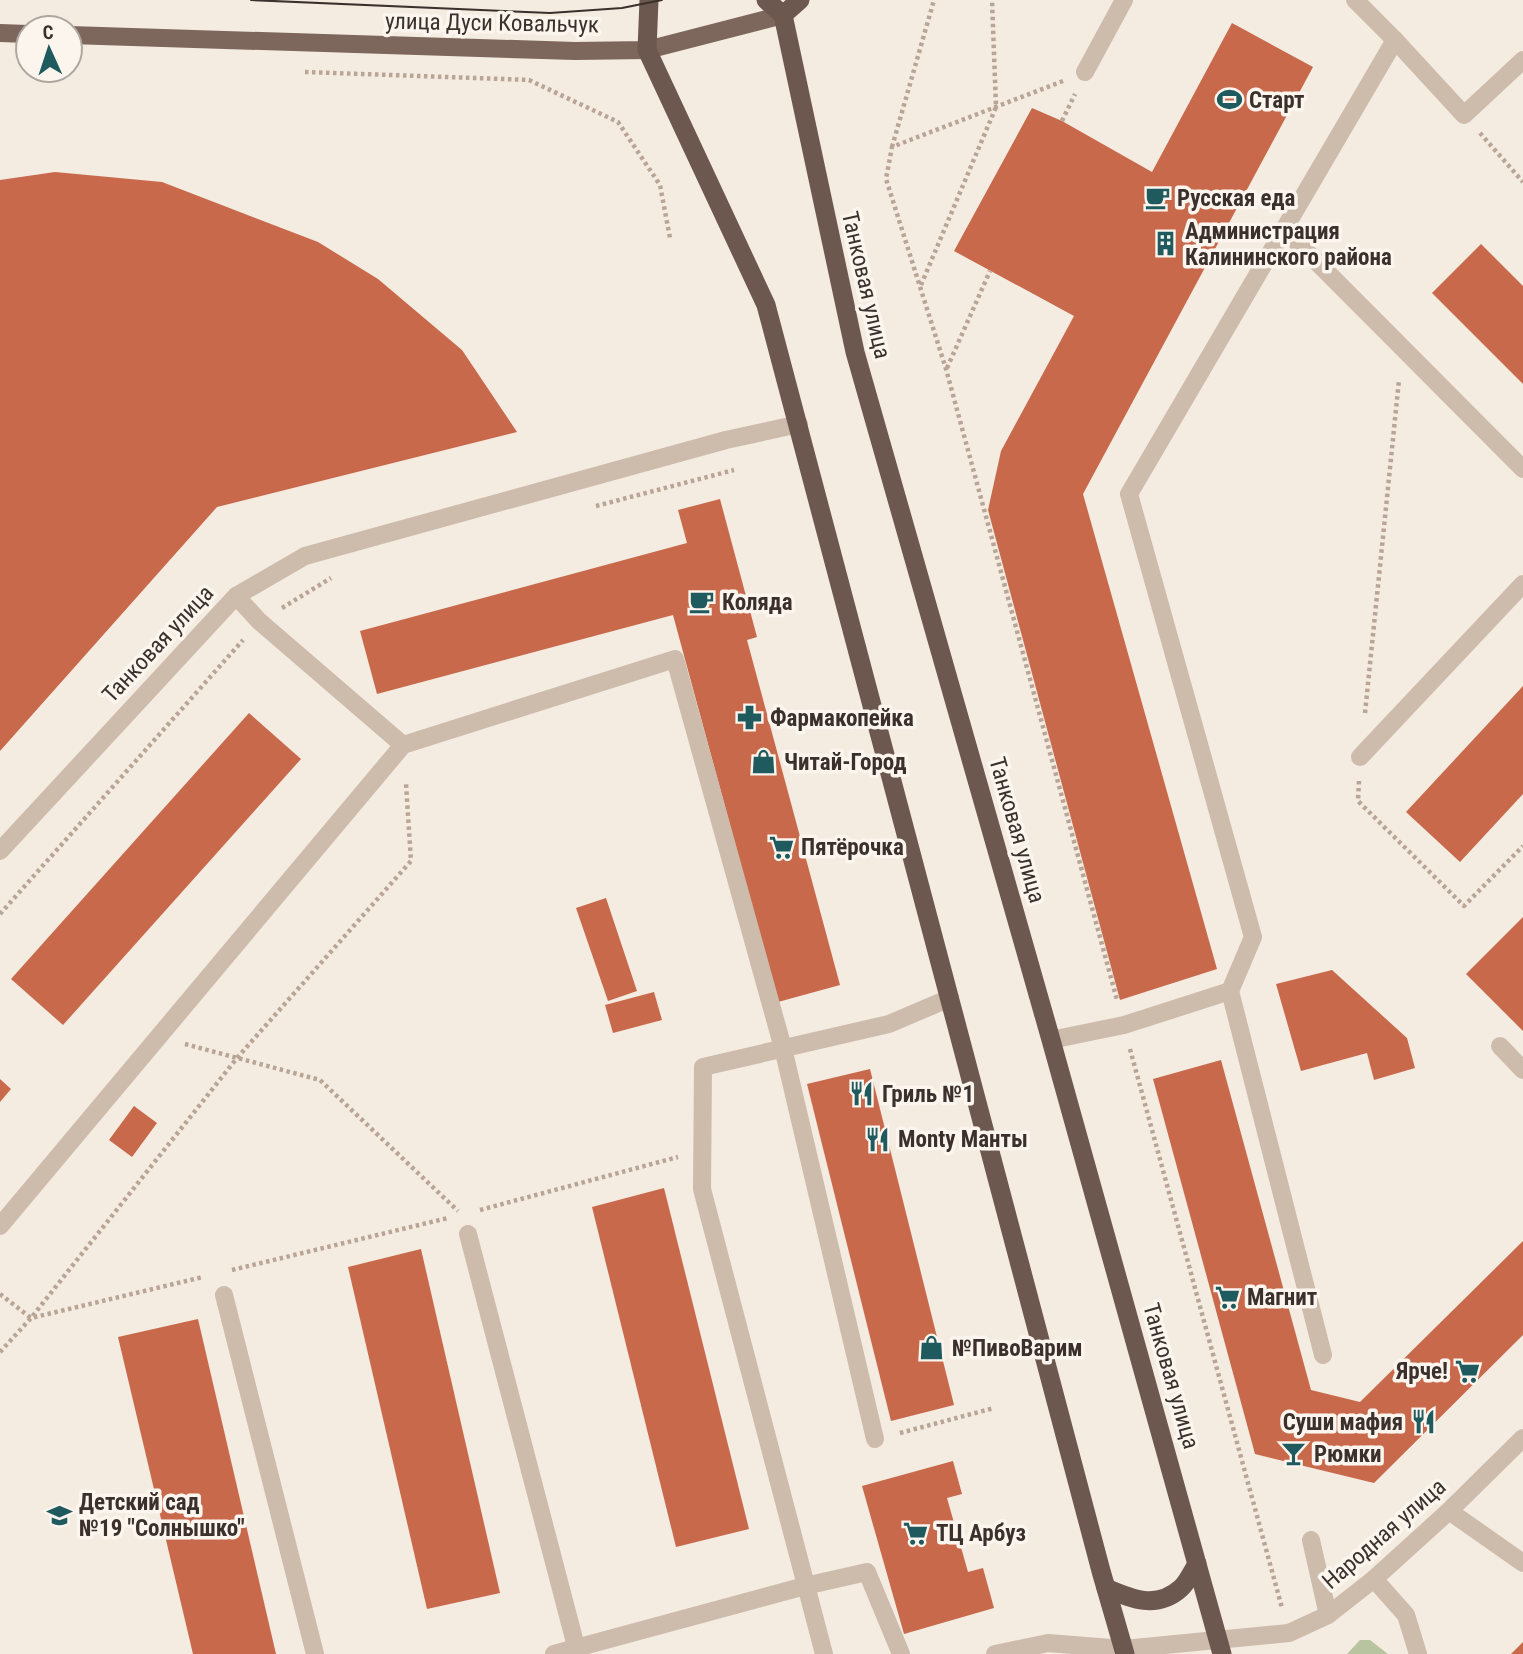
<svg xmlns="http://www.w3.org/2000/svg" width="1523" height="1654" font-family="'Roboto Condensed',sans-serif">
<style>
.green{fill:#b8c4a0}
.building{fill:#c8694b}
.lines{fill:none;stroke-linecap:round;stroke-linejoin:round}
.path{stroke:#b9a596;stroke-width:4.5;stroke-dasharray:3.5 3.5;stroke-linecap:butt}
.service{stroke:#cdbbac;stroke-width:18}
.minor{stroke:#cdbbac;stroke-width:18}
.primary{stroke:#7d675c;stroke-width:18}
.trunk{stroke:#6c584f;stroke-width:19}
.tram{stroke:#3b302b;stroke-width:2}
.labels{text-anchor:middle;dominant-baseline:central;stroke-width:7;stroke-linejoin:round;paint-order:stroke}
.street-label{font-size:23px;fill:#3b302b;stroke:#fbf5ee}
.poi-label{font-size:23px;font-weight:bold;fill:#3b302b;stroke:#fbf5ee;text-anchor:start}
</style>
<rect width="100%" height="100%" fill="#f4ebe1"/>
<!-- green -->
<path class="green" d="M1360 1640H1370L1388 1654H1347Z"/>
<!-- building -->
<g class="building">
<path d="M1232 23 1313 67 1083 494 1217 969 1120 1000 988 510 1001 451 1074 316 954 251 1032 108 1062 121 1152 172Z"/>
<path d="M55 172 162 182 318 242 378 279 462 350 517 432 217 507 0 751V180Z"/>
<path d="M1481 244 1523 286V384L1432 293Z"/>
<path d="M720 499 757 637 747 640 840 985 778 1002 673 615 377 694 360 631 687 543 678 510Z"/>
<path d="M1523 686V794L1460 862 1406 812Z"/>
<path d="M249 713 301 759 63 1025 11 979Z"/>
<path d="M606 898 637 991 608 1001 576 908Z"/>
<path d="M1523 917V1031L1466 974Z"/>
<path d="M1332 970 1407 1038 1415 1068 1374 1080 1367 1053 1301 1071 1276 984Z"/>
<path d="M654 992 662 1020 613 1033 605 1005Z"/>
<path d="M1221 1060 1311 1390 1360 1402 1523 1241V1335L1374 1483 1255 1454 1153 1079Z"/>
<path d="M870 1069 954 1405 891 1421 807 1084Z"/>
<path d="M0 1079 11 1089 0 1102Z"/>
<path d="M134 1106 157 1123 132 1157 109 1140Z"/>
<path d="M664 1188 749 1529 676 1547 592 1207Z"/>
<path d="M421 1249 500 1593 427 1609 348 1267Z"/>
<path d="M198 1319 276 1654H193L118 1337Z"/>
<path d="M953 1461 962 1494 947 1498 968 1572 983 1568 994 1608 904 1634 862 1486Z"/>
<path d="M1523 1642V1654H1511Z"/>
</g>
<g class="lines">
<!-- path -->
<g class="path">
<path d="M305 72 529 80 618 122 660 185 670 238"/>
<path d="M1063 81 892 147 886 179 946 369 1117 1000"/>
<path d="M1062 121 1075 94"/>
<path d="M1480 133 1523 182"/>
<path d="M892 147 934 0"/>
<path d="M921 285 996 107 992 0"/>
<path d="M947 368 990 271"/>
<path d="M596 506 734 470"/>
<path d="M282 608 331 578"/>
<path d="M1365 713 1399 380"/>
<path d="M1359 781 1358 801 1464 906 1523 846"/>
<path d="M0 914 243 640"/>
<path d="M185 1044 320 1080 458 1211"/>
<path d="M1130 1049 1282 1608"/>
<path d="M480 1210 678 1157"/>
<path d="M232 1270 448 1218"/>
<path d="M0 1294 31 1318 237 1058 411 861 406 784"/>
<path d="M0 1352 31 1318 203 1277"/>
<path d="M900 1433 994 1408"/>
</g>
<!-- service -->
<g class="service">
<path d="M1395 40 1464 115 1523 60"/>
<path d="M1085 72 1124 0"/>
<path d="M1284 229 1523 469"/>
<path d="M236 596 259 621 403 745"/>
<path d="M1360 757 1523 584"/>
<path d="M1230 991 1253 937 1129 494 1395 40 1355 0"/>
<path d="M1051 1040 1124 1025 1230 991 1323 1355"/>
<path d="M1500 1046 1523 1070"/>
<path d="M0 1226 403 745 675 659 783 1048 875 1439"/>
<path d="M468 1234 578 1654"/>
<path d="M224 1295 315 1654"/>
<path d="M1449 1511 1523 1563"/>
<path d="M1311 1540 1328 1615"/>
<path d="M1374 1579 1406 1615 1418 1654"/>
<path d="M554 1654 805 1586 867 1572 901 1654"/>
<path d="M824 1654 702 1189 703 1067 889 1024 950 998"/>
<path d="M995 1654 1048 1643 1124 1649"/>
</g>
<!-- minor -->
<g class="minor">
<path d="M0 851 236 596 305 556 726 440 799 424"/>
<path d="M1124 1649 1289 1633 1328 1615 1374 1579 1449 1511 1523 1438"/>
</g>
<!-- primary -->
<g class="primary">
<path d="M0 33 28 34"/>
<path d="M70 35 575 51 647 50 783 15"/>
</g>
<!-- trunk -->
<g class="trunk">
<path d="M649 0 647 50 766 305 1101 1571 1125 1654"/>
<path d="M766 0 783 15"/>
<path d="M783 15 855 352 1051 1040 1222 1654"/>
<path d="M783 15 800 0"/>
<path d="M1106 1588C1131 1599 1157 1610 1181 1588 1187 1583 1192 1572 1197 1564"/>
</g>
<!-- tram -->
<path class="tram" d="M251 0 550 13 622 8 662 0"/>
</g>
<!-- icons -->
<defs>
<symbol id="stadium-bare" viewBox="-9 -9 18 18"><path d="M0-5a6.5 5 0 1 0 0 10a6.5 5 0 1 0 0-10ZM-3.5-1.8h7v3.6h-7Z" fill="#1f5a5e" stroke="#fbf5ee" stroke-width="2.5" paint-order="stroke"/></symbol>
<symbol id="cafe-bare" viewBox="-9 -9 18 18"><path d="M-5.5-4.5H6V0H3Q3 3.5 0 3.5H-2.5Q-5.5 3.5-5.5 0ZM3-3.2v2h1.7v-2ZM-6 4.5H4V6H-6Z" fill="#1f5a5e" stroke="#fbf5ee" stroke-width="2.5" paint-order="stroke"/></symbol>
<symbol id="building-bare" viewBox="-9 -9 18 18"><path d="M-4-6H4V6H1V3H-1V6H-4ZM-2.5-4.3h1.7v1.8h-1.7ZM.8-4.3h1.7v1.8H.8ZM-2.5-1h1.7V.8h-1.7ZM.8-1h1.7V.8H.8Z" fill="#1f5a5e" stroke="#fbf5ee" stroke-width="2.5" paint-order="stroke"/></symbol>
<symbol id="pharmacy-bare" viewBox="-9 -9 18 18"><path d="M-2-6h4v4h4v4h-4v4h-4v-4h-4v-4h4Z" fill="#1f5a5e" stroke="#fbf5ee" stroke-width="2.5" paint-order="stroke"/></symbol>
<symbol id="shop-bare" viewBox="-9 -9 18 18"><path d="M-5-2.5h2.3a2.7 3.5 0 0 1 5.4 0H5L5.5 6h-11ZM-1.5-2.5h3a1.5 2.3 0 0 0-3 0Z" fill="#1f5a5e" stroke="#fbf5ee" stroke-width="2.5" paint-order="stroke"/></symbol>
<symbol id="supermarket-bare" viewBox="-9 -9 18 18"><path d="M-6-5.5h2.5l.6 2H6L4.5 2H-2.5L-4.4-4H-6ZM-1.5 3.2a1.3 1.3 0 1 0 .1 0ZM3 3.2a1.3 1.3 0 1 0 .1 0Z" fill="#1f5a5e" stroke="#fbf5ee" stroke-width="2.5" paint-order="stroke"/></symbol>
<symbol id="restaurant-bare" viewBox="-9 -9 18 18"><path d="M-5-6h1v4h1v-4h1v4h1v-4h1v5L-1.5 .5V6h-2V.5L-5-1ZM5-6V6H3V1.5H1.5Q1.5-4 5-6Z" fill="#1f5a5e" stroke="#fbf5ee" stroke-width="2.5" paint-order="stroke"/></symbol>
<symbol id="bar-bare" viewBox="-9 -9 18 18"><path d="M-6-5H6L.8 .8V4.5H3.5V6h-7V4.5H-.8V.8Z" fill="#1f5a5e" stroke="#fbf5ee" stroke-width="2.5" paint-order="stroke"/></symbol>
<symbol id="school-bare" viewBox="-9 -9 18 18"><path d="M0-5L7-2L0 1L-7-2ZM-4 1L0 2.5L4 1V4Q0 6-4 4Z" fill="#1f5a5e" stroke="#fbf5ee" stroke-width="2.5" paint-order="stroke"/></symbol>
</defs>
<g fill-rule="evenodd">
<use href="#stadium-bare" x="1212" y="82" width="35" height="35"/>
<use href="#cafe-bare" x="1140" y="180" width="35" height="35"/>
<use href="#building-bare" x="1148" y="226" width="35" height="35"/>
<use href="#cafe-bare" x="684" y="584" width="35" height="35"/>
<use href="#pharmacy-bare" x="732" y="700" width="35" height="35"/>
<use href="#shop-bare" x="746" y="744" width="35" height="35"/>
<use href="#supermarket-bare" x="764" y="830" width="35" height="35"/>
<use href="#restaurant-bare" x="844" y="1076" width="35" height="35"/>
<use href="#restaurant-bare" x="860" y="1122" width="35" height="35"/>
<use href="#supermarket-bare" x="1210" y="1280" width="35" height="35"/>
<use href="#shop-bare" x="914" y="1330" width="35" height="35"/>
<use href="#supermarket-bare" x="1450" y="1354" width="35" height="35"/>
<use href="#restaurant-bare" x="1406" y="1404" width="35" height="35"/>
<use href="#bar-bare" x="1276" y="1436" width="35" height="35"/>
<use href="#school-bare" x="42" y="1498" width="35" height="35"/>
<use href="#supermarket-bare" x="898" y="1516" width="35" height="35"/>
</g>
<g class="labels">
<!-- street labels -->
<g class="street-label">
<text transform="translate(492 23) rotate(1)">улица Дуси Ковальчук</text>
<text transform="translate(866 285) rotate(77)">Танковая улица</text>
<text transform="translate(158 644) rotate(-47)">Танковая улица</text>
<text transform="translate(1017 830) rotate(74)">Танковая улица</text>
<text transform="translate(1171 1376) rotate(74)">Танковая улица</text>
<text transform="translate(1384 1534) rotate(-41)">Народная улица</text>
</g>
<!-- poi labels -->
<g class="poi-label">
<text x="1249" y="100">Старт</text>
<text x="1177" y="198">Русская еда</text>
<text x="1185" y="231">Администрация<tspan x="1185" dy="26">Калининского района</tspan></text>
<text x="722" y="602">Коляда</text>
<text x="770" y="718">Фармакопейка</text>
<text x="784" y="762">Читай-Город</text>
<text x="801" y="847">Пятёрочка</text>
<text x="882" y="1094">Гриль №1</text>
<text x="898" y="1139">Monty Манты</text>
<text x="1247" y="1297">Магнит</text>
<text x="952" y="1348">№ПивоВарим</text>
<text x="1448" y="1371" text-anchor="end">Ярче!</text>
<text x="1403" y="1422" text-anchor="end">Суши мафия</text>
<text x="1314" y="1454">Рюмки</text>
<text x="79" y="1502">Детский сад<tspan x="79" dy="26">№19 "Солнышко"</tspan></text>
<text x="936" y="1533">ТЦ Арбуз</text>
</g>
</g>
<!-- north arrow -->
<g transform="translate(49 49) rotate(357)"><circle r="33" fill="#fbf5ee" stroke="#aea6a0" stroke-width="2"/>
<path d="M0-5L12 26L0 18L-12 26Z" fill="#1f5a5e"/>
<text y="-10" font-size="19" font-weight="bold" text-anchor="middle" fill="#3b302b">С</text>
</g>
</svg>
